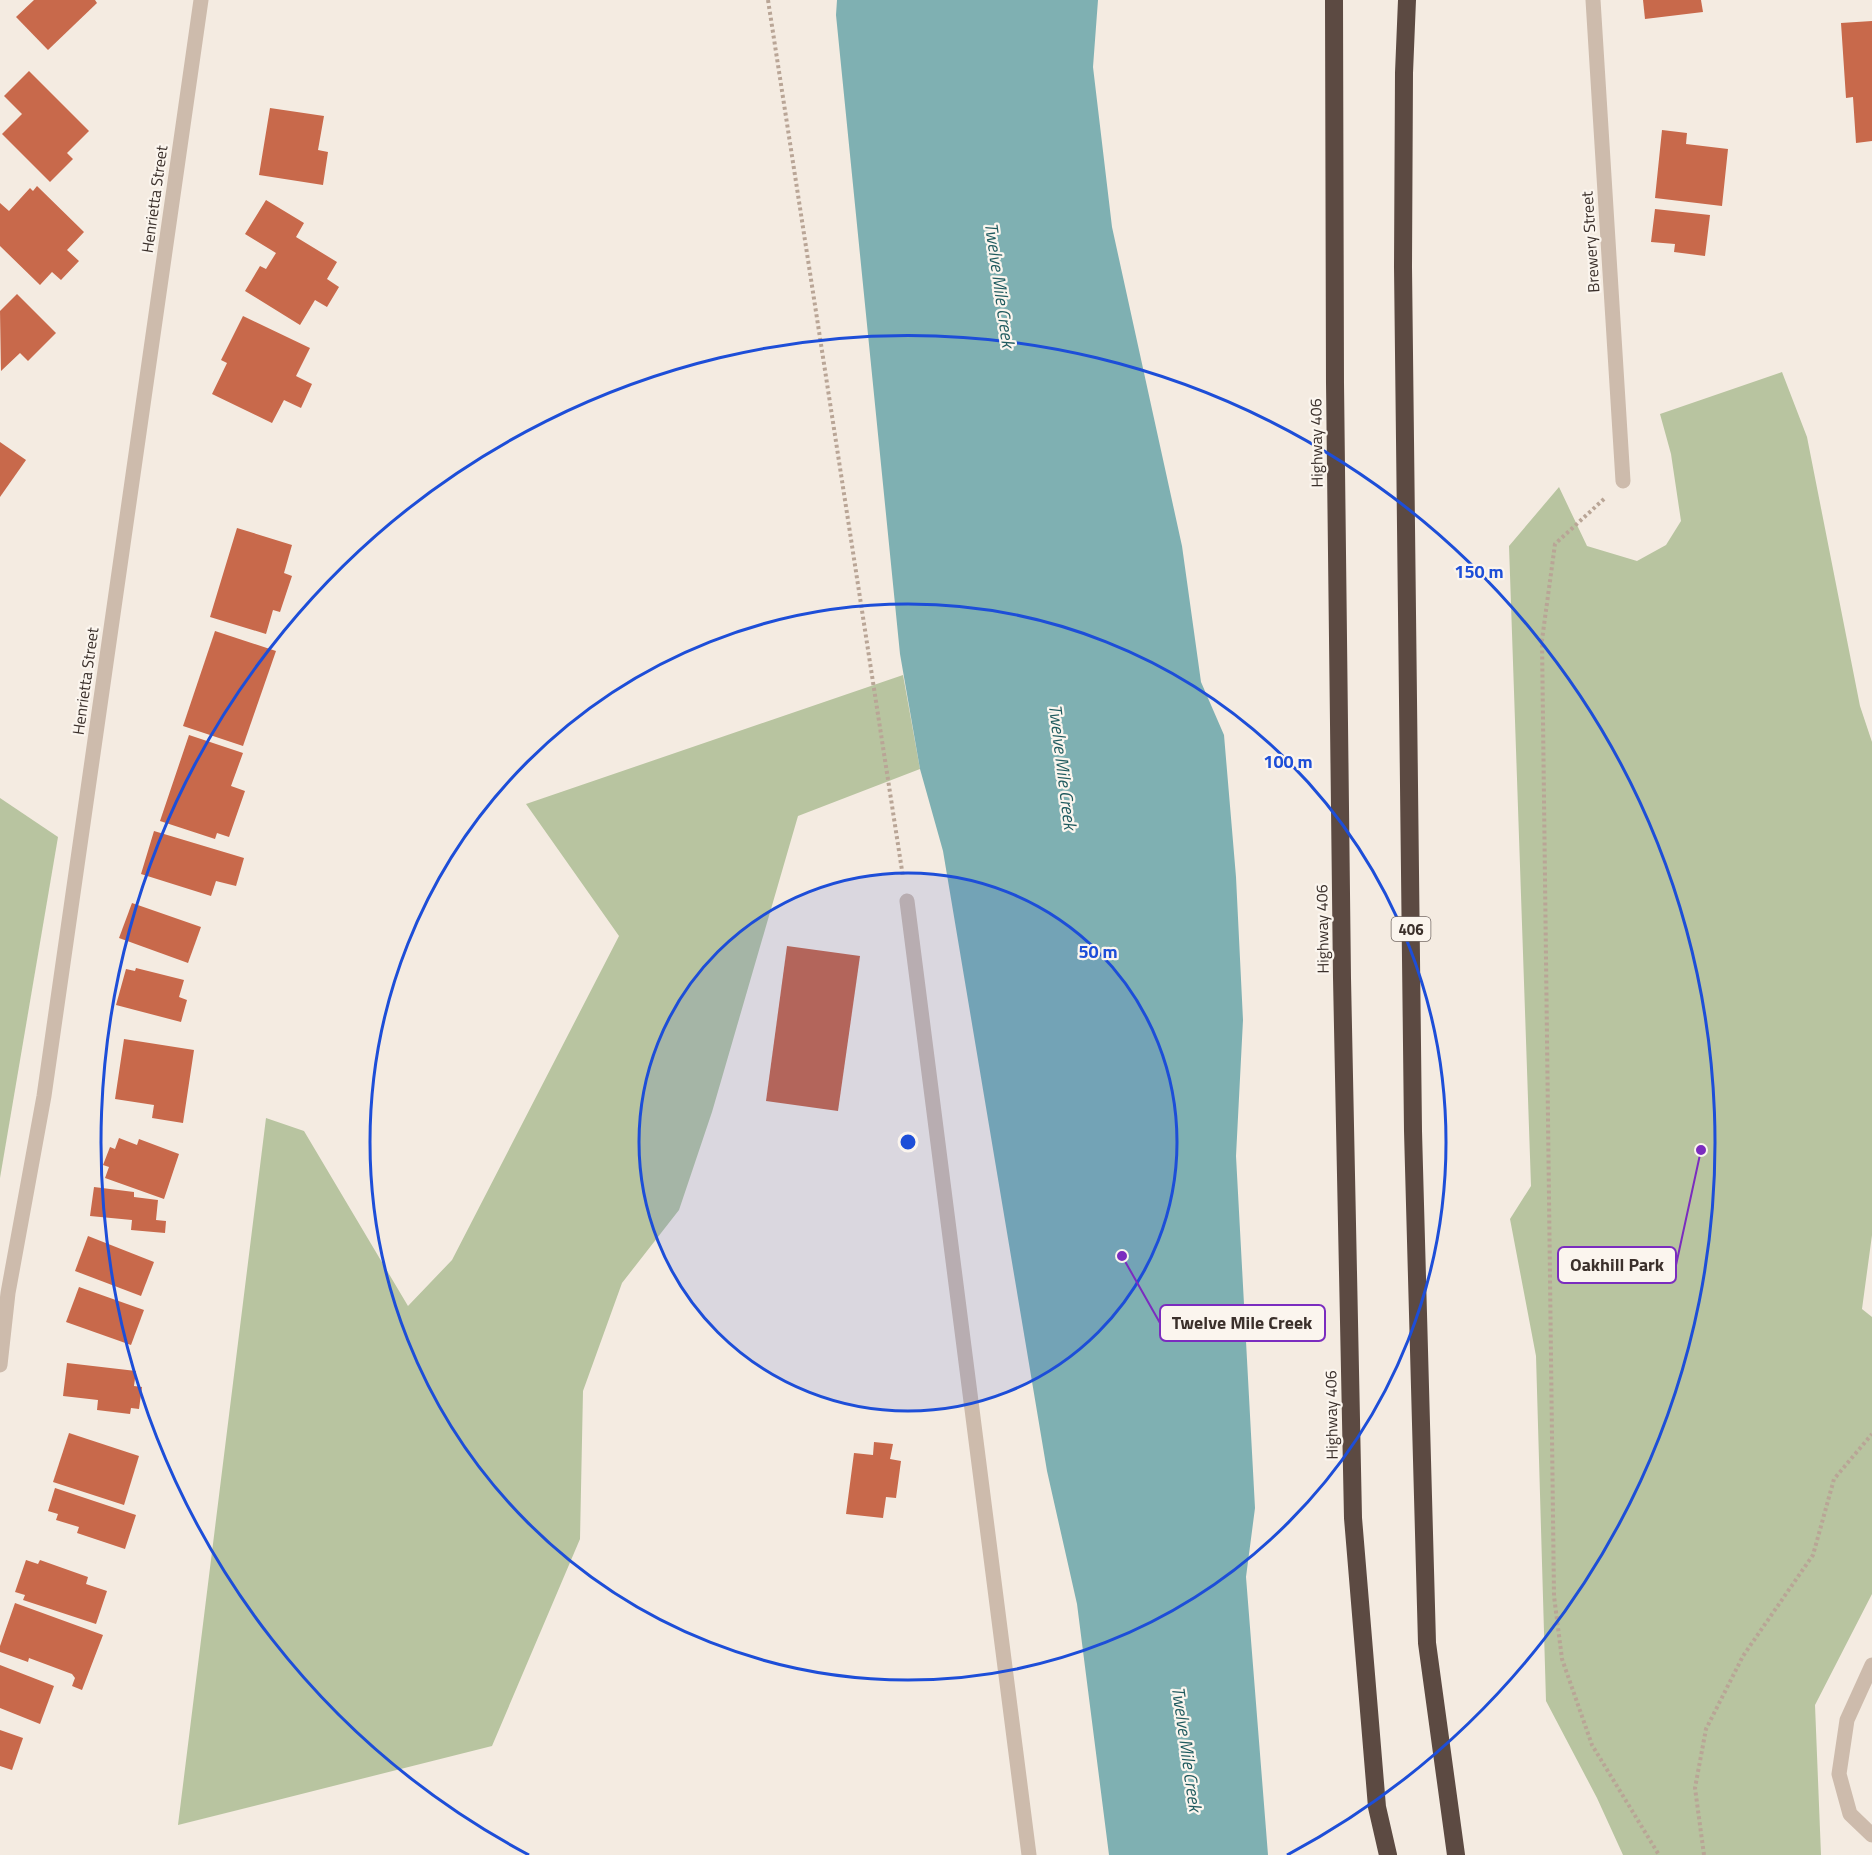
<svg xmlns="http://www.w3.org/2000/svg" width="1872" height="1855" font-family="'Titillium Web',sans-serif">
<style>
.green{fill:#b8c4a0}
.water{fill:#7fb0b2}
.building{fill:#c8694b}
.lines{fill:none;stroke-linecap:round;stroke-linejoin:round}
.path{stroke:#b9a596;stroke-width:4;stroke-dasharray:3 3;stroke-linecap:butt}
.minor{stroke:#cdbbac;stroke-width:15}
.highway{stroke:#5c4a42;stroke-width:18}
.ring{fill:none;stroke:#1d4ed8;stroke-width:3}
.labels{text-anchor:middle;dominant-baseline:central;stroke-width:4.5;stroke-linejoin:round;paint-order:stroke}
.shield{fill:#fbf5ee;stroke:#756b66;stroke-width:1.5}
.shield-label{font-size:15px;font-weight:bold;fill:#3b302b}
.street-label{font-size:16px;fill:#3b302b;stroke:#fbf5ee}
.water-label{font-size:18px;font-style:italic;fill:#1f5a5e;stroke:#fbf5ee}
.centre{fill:#1d4ed8;stroke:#fbf5ee;stroke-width:3}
.ring-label{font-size:18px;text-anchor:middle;font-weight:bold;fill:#1d4ed8;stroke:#fbf5ee;stroke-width:4.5;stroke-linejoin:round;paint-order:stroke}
.leader{fill:none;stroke:#7b2cbf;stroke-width:2}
.callout-dot{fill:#7b2cbf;stroke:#fbf5ee;stroke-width:2}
.callout{fill:#fbf5ee;stroke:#7b2cbf;stroke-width:2}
.callout-label{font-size:18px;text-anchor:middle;font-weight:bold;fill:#3b302b}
</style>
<rect width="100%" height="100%" fill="#f4ebe1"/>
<!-- green -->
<g class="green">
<path d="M1782 372 1807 437 1860 706 1872 742V1235L1862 1309 1872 1317V1594L1815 1705 1821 1855H1623L1597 1798 1546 1701 1536 1356 1510 1219 1531 1186 1509 546 1559 487 1587 546 1637 561 1666 545 1681 521 1671 454 1660 414Z"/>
<path d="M903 675 920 769 798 816 712 1112 679 1210 622 1283 583 1391 580 1539 492 1746 178 1825 266 1118 304 1131 408 1306 452 1260 619 936 526 804Z"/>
<path d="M0 798 58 837 0 1178Z"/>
</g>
<!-- water -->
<path class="water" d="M837 0H1098L1093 67 1112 227 1182 546 1201 682 1224 735 1236 877 1243 1020 1236 1156 1255 1508 1246 1577 1268 1855H1109L1077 1604 1047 1471 943 851 920 769 900 654 836 15Z"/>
<!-- building -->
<g class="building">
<path d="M34 0H95L97 3 48 50 16 17Z"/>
<path d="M1643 0H1701L1703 12 1645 19Z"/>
<path d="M1872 21V141L1856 143 1853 97 1846 98 1841 23Z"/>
<path d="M29 71 89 131 67 153 73 159 50 182 2 134 22 114 4 96Z"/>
<path d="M270 108 324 116 318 150 328 152 323 185 259 175Z"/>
<path d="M1662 130 1687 133 1686 144 1728 149 1722 206 1655 198Z"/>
<path d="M37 186 84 232 67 250 79 261 61 280 52 272 40 285 0 246V203L9 211 30 188 33 191Z"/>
<path d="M266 200 304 223 296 237 337 262 327 279 339 287 327 307 315 300 300 325 245 291 260 266 266 269 276 253 245 234Z"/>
<path d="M1655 209 1710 215 1705 256 1674 252 1675 244 1651 242Z"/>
<path d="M17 294 56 333 28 361 20 353 1 371 0 311Z"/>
<path d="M243 316 310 348 296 376 312 384 301 408 284 400 272 423 212 394 227 363 221 360Z"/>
<path d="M0 442 26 460 0 497Z"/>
<path d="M237 528 292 545 284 573 292 576 280 612 273 610 266 634 210 617Z"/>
<path d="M215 631 276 651 243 746 183 726Z"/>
<path d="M189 735 243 753 231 786 245 791 229 837 217 833 215 839 160 821Z"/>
<path d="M154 831 244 858 236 886 216 881 211 896 141 874Z"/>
<path d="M132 903 201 927 188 963 119 938Z"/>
<path d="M787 946 860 956 838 1111 766 1101Z"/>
<path d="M136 968 184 980 179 997 187 1000 181 1022 116 1005 126 969 135 971Z"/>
<path d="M124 1039 194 1050 183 1123 152 1118 154 1105 115 1099Z"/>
<path d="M119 1138 137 1145 139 1139 179 1154 164 1199 105 1178 109 1167 103 1165 110 1147 115 1149Z"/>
<path d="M94 1187 134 1192V1197L158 1200 156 1220 166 1221 165 1233 131 1230 132 1220 90 1216Z"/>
<path d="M88 1236 154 1262 141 1296 75 1271Z"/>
<path d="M79 1287 144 1310 131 1345 66 1322Z"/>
<path d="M67 1363 136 1371 134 1386 142 1387 139 1409 131 1408 130 1414 97 1410 98 1400 63 1396Z"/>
<path d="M69 1433 139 1456 124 1505 53 1482Z"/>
<path d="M874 1442 893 1444 890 1459 901 1461 896 1498 886 1497 883 1518 846 1514 854 1453 873 1455Z"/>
<path d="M55 1488 136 1515 125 1549 77 1533 79 1527 56 1520 58 1514 48 1511Z"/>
<path d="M26 1560 38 1564 40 1560 88 1577 86 1584 107 1591 96 1624 23 1600 25 1595 15 1592Z"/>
<path d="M15 1603 103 1635 82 1690 72 1686 75 1678 72 1674 29 1658 28 1662 0 1652V1646Z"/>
<path d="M0 1665 54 1686 40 1724 0 1708Z"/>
<path d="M0 1730 23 1738 12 1770 0 1766Z"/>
</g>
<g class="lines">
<!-- path -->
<g class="path">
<path d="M768 0 903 877"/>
<path d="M1604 499 1555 544 1542 640 1554 1596 1562 1659 1592 1745 1659 1855"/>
<path d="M1704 1855 1695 1788 1706 1729 1743 1656 1813 1555 1834 1479 1872 1434"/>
</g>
<!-- minor -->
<g class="minor">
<path d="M1593 0 1623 481"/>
<path d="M907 901 1029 1855"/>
<path d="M0 1365 8 1293 44 1096 201 0"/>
<path d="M1872 1665 1847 1720 1839 1774 1850 1814 1872 1835"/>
</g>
<!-- highway -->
<g class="highway">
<path d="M1334 0 1335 383 1342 978 1353 1518 1377 1807 1388 1855"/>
<path d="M1407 0 1404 73 1403 267 1413 1131 1427 1643 1456 1855"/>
</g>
</g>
<!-- distance rings -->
<circle cx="908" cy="1142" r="269" fill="#1d4ed8" fill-opacity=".12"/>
<g class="ring">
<circle cx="908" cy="1142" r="269"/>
<circle cx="908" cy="1142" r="538"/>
<path d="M529 1855A807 807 0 1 1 1287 1855"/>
</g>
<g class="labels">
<!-- shield labels -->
<rect class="shield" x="1391.5" y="917" width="39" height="24" rx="4.5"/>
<g class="shield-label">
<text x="1411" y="929">406</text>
</g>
<!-- street labels -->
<g class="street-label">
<text transform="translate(154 199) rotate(-82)">Henrietta Street</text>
<text transform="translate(1590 242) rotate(-94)">Brewery Street</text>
<text transform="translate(1316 443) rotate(-91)">Highway 406</text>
<text transform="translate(85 681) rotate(-82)">Henrietta Street</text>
<text transform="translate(1322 929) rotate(-91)">Highway 406</text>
<text transform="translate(1331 1415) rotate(-91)">Highway 406</text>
</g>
<!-- water labels -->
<g class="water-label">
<text transform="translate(1000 285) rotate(82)">Twelve Mile Creek</text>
<text transform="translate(1063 767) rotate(83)">Twelve Mile Creek</text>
<text transform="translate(1187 1749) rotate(82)">Twelve Mile Creek</text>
</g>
</g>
<circle cx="908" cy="1142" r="9" class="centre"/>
<g class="ring-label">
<text x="1479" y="578">150 m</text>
<text x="1288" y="768">100 m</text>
<text x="1098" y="958">50 m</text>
</g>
<!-- callouts -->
<path class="leader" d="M1701 1150L1676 1265M1122 1256L1160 1323"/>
<g class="callout-dot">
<circle cx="1701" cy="1150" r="6"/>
<circle cx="1122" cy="1256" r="6"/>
</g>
<g class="callout">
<rect x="1558" y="1247" width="118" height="36" rx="6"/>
<rect x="1160" y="1305" width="165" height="36" rx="6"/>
</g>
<g class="callout-label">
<text x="1617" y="1271">Oakhill Park</text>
<text x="1242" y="1329">Twelve Mile Creek</text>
</g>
</svg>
